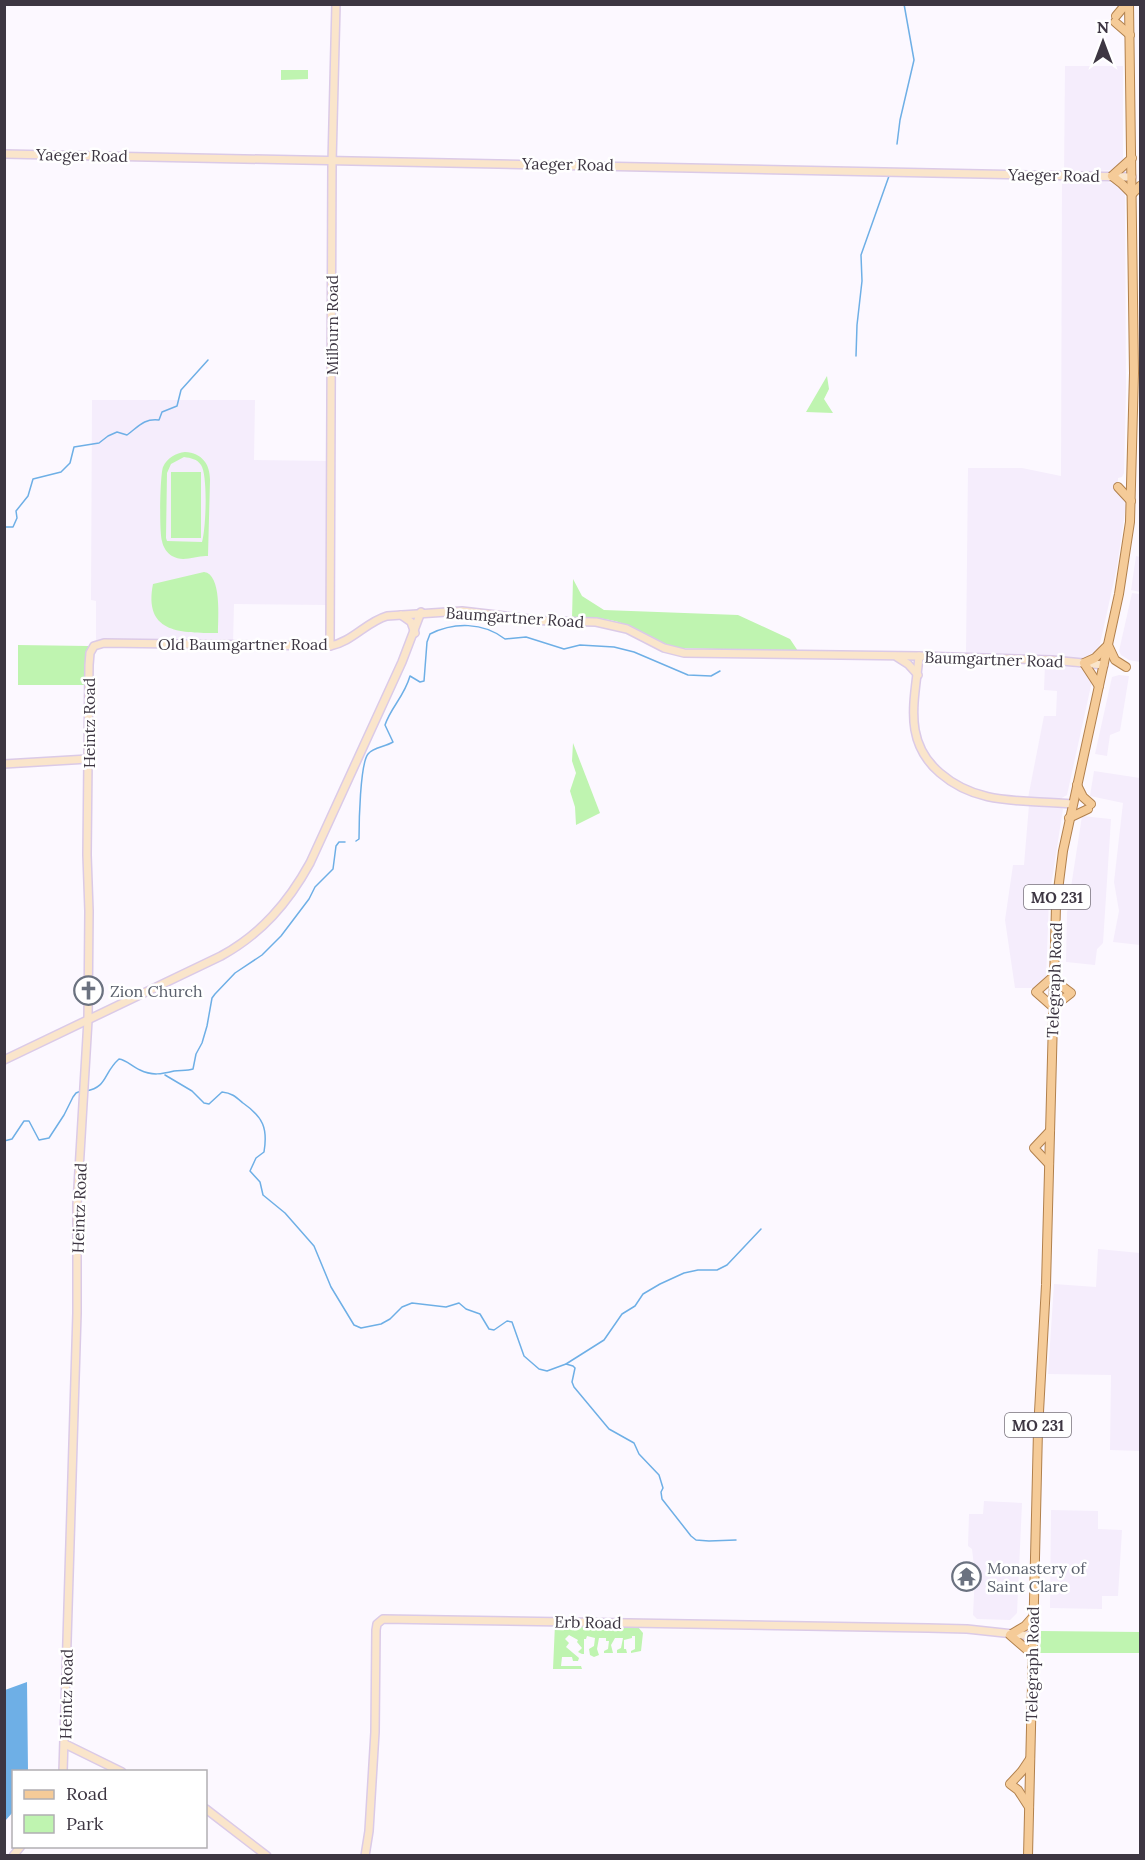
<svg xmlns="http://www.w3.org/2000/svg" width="1145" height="1860" font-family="Lora,serif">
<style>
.built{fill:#f5edfc}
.green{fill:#bff4b0;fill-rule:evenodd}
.water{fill:#6eafe6}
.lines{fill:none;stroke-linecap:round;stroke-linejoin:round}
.stream{stroke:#6eafe6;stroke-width:1.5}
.secondary-casing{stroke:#dbcae7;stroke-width:10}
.primary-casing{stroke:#b1804d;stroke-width:10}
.secondary{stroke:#fae5cb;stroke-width:7}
.primary{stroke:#f5cb98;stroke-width:8}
.labels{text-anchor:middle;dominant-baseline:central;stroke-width:5;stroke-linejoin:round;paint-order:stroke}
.shield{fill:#fff;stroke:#77727b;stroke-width:1.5}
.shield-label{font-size:15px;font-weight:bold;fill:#3d3642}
.street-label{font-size:16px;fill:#3d3642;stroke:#fff}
.worship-label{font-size:16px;fill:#5b616d;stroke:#fff;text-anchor:start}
</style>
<rect width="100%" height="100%" fill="#fcf8ff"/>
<!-- built -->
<g class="built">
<path d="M1065 66H1123V164L1113 170 1064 173Z"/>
<path d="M1062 177 1114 183 1125 190 1126 389 1124 473 1122 477 1118 478V490L1123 495 1126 505 1117 567 1098 653 1086 659 966 653 968 468H1022L1061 476Z"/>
<path d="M92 400H255L254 460 330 461 328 605 234 604 233 644 96 641V601L91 600Z"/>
<path d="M1136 556 1140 557V592L1131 590Z"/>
<path d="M1132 593 1140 594V662L1129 660 1121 655 1119 651Z"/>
<path d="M1045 664H1059L1082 669 1087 672 1092 681 1067 795 1060 799 1028 798 1044 716H1056L1057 691 1044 690Z"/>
<path d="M1119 675 1129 676 1120 731 1110 735 1107 756 1095 754 1112 677Z"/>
<path d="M1094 771 1140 778V945L1113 942 1119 911 1114 882 1123 803 1090 796Z"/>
<path d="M1029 805H1060L1063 809 1049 899 1046 980 1036 988H1015L1005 920 1013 865H1024Z"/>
<path d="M1082 816 1111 819 1103 943 1097 949 1095 965 1066 962 1067 913Z"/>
<path d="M1098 1249 1140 1253V1451L1110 1450 1111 1375 1048 1374 1054 1284 1096 1287Z"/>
<path d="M984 1501 1022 1503 1017 1613 1010 1620 977 1619 973 1615 975 1574 972 1549 968 1546 969 1514H983Z"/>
<path d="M1051 1510 1098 1511V1529L1122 1530 1118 1596H1102V1609L1050 1608Z"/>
</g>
<!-- green -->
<g class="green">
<path d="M281 70H308V79L281 80Z"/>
<path d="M827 376 829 389 824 399 833 413 806 412Z"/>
<path d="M185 452C202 453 210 464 210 480L208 556C196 555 184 563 172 556 167 553 163 547 162 541 159 532 160 475 163 467 167 458 176 453 185 452ZM184 457C191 458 197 459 201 465 208 475 206 529 202 542L167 541 166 538 167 473 171 464Z"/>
<rect x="171" y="472" width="30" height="66"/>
<path d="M204 572C222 574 218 619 218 633 182 633 143 634 153 584Z"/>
<path d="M573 579 582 596 604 610 738 615 790 639 798 651 678 648C659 644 645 632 627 625 610 618 591 617 572 618Z"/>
<path d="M18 645 88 646 87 685H18Z"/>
<path d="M573 743 600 813 576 825 575 807 570 791 576 773 572 761Z"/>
<path d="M555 1624 638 1627 643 1633 641 1651 631 1653V1651L635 1649V1636H632V1638L624 1640V1649H626L627 1653H617V1650L621 1648 623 1638H615L611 1645 613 1653H604V1651L608 1649 609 1641H606V1638H599L597 1649 599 1655 594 1657 590 1655 589 1649 594 1646 595 1638 587 1636 586 1639H584V1654H582L578 1652 582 1648 577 1642 578 1640 569 1635 565 1639 569 1643 566 1647 579 1658 578 1661H573L572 1657H562L561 1666H581L582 1669H553Z"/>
<path d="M1041 1631 1140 1632V1653H1040Z"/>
</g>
<!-- water -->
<path class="water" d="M27 1682 28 1771 14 1772 13 1812 5 1821V1690Z"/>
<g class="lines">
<!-- stream -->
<g class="stream">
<path d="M897 144 900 120 914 60 904 4"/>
<path d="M856 356 857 325 862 281 861 255 889 176"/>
<path d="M4 527H13L17 518 16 511 28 496 33 479 61 472 70 463 74 447 99 443 108 436 117 432 127 435C138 427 144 418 159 420L162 412 177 406 181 390 208 360"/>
<path d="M356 841 359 839C359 824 360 764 368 754 373 747 385 747 393 742L385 725C391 707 404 697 410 676L420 682 424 681 427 642 430 634C454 622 483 622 505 639L526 637 564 649 580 645 614 647 634 652 688 675 711 676 720 671"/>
<path d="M165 1075 192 1091 204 1103 209 1104 222 1092C232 1093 236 1097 243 1103 263 1117 268 1128 264 1152L256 1158 250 1171 260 1182 263 1195 285 1213 314 1246 331 1287 354 1325 361 1328 381 1324 390 1319 402 1307 412 1303 446 1307 459 1303 466 1309 480 1314 489 1329 494 1330 507 1321 512 1322 524 1356 539 1369 547 1371 566 1364 604 1340 622 1314 635 1306 643 1294 660 1284 684 1273 698 1270H717L727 1265 761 1229"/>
<path d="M86 1091C108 1087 103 1073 119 1059 127 1060 132 1067 140 1070 152 1076 162 1074 174 1071 180 1070 187 1071 193 1069L196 1054 202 1043 207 1026 212 998 215 994 235 973 262 955 281 936 309 899 315 887 333 869 336 846 339 842H345"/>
<path d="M4 1141 12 1139 24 1121H29L39 1140 49 1138 64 1115 73 1097 76 1093 81 1091"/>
<path d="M566 1364 573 1366 575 1368 572 1382 574 1387 609 1429 634 1443 639 1454 659 1475 663 1488 661 1492 662 1499 691 1536 696 1540 709 1541 736 1540"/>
</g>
<defs>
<g id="secondary">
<path d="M4 154 1132 177"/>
<path d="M401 615 411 622 415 633"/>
<path d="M330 646 332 163 336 4"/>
<path d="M919 656C917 680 911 707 915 730 918 747 927 762 940 773 979 807 1025 799 1072 804"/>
<path d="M897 657 908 664 918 675"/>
<path d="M4 764 88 759"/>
<path d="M4 1060 221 956C261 934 288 903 310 863L402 662 421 612"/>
<path d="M65 1744 122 1772"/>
<path d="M63 1772 77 1313V1204L88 1020 89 911 87 855 89 665 90 653 94 646 104 643 330 646C352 642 366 622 387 616L462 611 547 621 596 622 627 629 664 648 684 653 919 656 1052 660 1104 665"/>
<path d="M206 1809 267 1856"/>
<path d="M13 1856 21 1846"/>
<path d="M365 1856 369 1831 375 1732 376 1630 377 1624 383 1619 928 1628 967 1629 1033 1636"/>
</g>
<g id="primary">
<path d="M1116 16 1126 4"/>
<path d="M1115 22 1130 35"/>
<path d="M1132 158 1112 176 1121 183 1132 194"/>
<path d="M1132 194 1140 186"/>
<path d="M1118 487 1131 501"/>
<path d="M1108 645 1115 660 1126 667"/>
<path d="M1099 686 1084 663 1095 658 1106 647"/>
<path d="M1077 785 1083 797 1091 804"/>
<path d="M1069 818 1088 809"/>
<path d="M1053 1007 1036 992 1054 976"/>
<path d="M1053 1007 1071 993 1063 987 1054 976"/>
<path d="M1049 1164 1034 1148 1050 1131"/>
<path d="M1032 1654 1010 1635 1025 1626 1033 1617"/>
<path d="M1029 1807 1018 1790 1010 1784 1022 1771 1030 1759"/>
<path d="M1028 1856 1038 1430 1046 1285 1056 906 1063 851 1119 594 1130 522 1134 373 1129 4"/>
</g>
</defs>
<!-- secondary casing -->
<use href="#secondary" class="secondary-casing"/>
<!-- primary casing -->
<use href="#primary" class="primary-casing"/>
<!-- secondary -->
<use href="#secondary" class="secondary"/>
<!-- primary -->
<use href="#primary" class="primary"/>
</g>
<!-- icons -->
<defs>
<symbol id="church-ring" viewBox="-11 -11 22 22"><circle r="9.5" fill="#fff" stroke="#6b7280" stroke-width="1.5"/><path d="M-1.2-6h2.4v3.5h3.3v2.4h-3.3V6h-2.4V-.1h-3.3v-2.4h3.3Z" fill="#6b7280"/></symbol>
<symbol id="temple-ring" viewBox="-11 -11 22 22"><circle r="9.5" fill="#fff" stroke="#6b7280" stroke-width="1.5"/><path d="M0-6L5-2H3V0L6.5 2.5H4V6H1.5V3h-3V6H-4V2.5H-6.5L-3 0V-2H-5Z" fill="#6b7280"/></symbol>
</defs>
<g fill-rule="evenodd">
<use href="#church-ring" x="72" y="974" width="33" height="33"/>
<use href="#temple-ring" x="950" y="1560" width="33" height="33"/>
</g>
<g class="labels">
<!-- shield labels -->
<g class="shield">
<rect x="1024" y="885" width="66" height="24" rx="4.5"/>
<rect x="1005" y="1413" width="66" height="24" rx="4.5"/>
</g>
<g class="shield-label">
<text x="1057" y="897">MO 231</text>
<text x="1038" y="1425">MO 231</text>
</g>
<!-- street labels -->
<g class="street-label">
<text transform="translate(82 155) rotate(1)">Yaeger Road</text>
<text transform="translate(568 164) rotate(1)">Yaeger Road</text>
<text transform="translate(1054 175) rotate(1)">Yaeger Road</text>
<text transform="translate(332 325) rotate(-90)">Milburn Road</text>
<text transform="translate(515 617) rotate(4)">Baumgartner Road</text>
<text x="243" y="644">Old Baumgartner Road</text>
<text transform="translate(994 659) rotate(2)">Baumgartner Road</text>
<text transform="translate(89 723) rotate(-90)">Heintz Road</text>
<text transform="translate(1054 980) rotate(-88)">Telegraph Road</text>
<text transform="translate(79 1208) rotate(-88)">Heintz Road</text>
<text transform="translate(588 1622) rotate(1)">Erb Road</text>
<text transform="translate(1032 1664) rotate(-89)">Telegraph Road</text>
<text transform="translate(66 1694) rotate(-89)">Heintz Road</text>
</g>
<!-- worship labels -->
<g class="worship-label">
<text x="110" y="991">Zion Church</text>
<text x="987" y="1568">Monastery of<tspan x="987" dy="18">Saint Clare</tspan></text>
</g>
</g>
<!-- border -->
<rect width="1145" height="1860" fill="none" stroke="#3d3642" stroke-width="12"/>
<!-- legend -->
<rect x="12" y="1770" width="195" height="78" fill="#ffffff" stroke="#b1afb3" stroke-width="1.5"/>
<rect x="24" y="1790" width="30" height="9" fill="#f5cb98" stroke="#b1afb3" stroke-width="1.5"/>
<text x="66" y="1800" font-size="18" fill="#3d3642">Road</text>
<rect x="24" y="1815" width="30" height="18" fill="#bff4b0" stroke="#b1afb3" stroke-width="1.5"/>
<text x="66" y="1830" font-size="18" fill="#3d3642">Park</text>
<!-- north arrow -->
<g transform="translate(1103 42)" stroke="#ffffff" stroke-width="4.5" paint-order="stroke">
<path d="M0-4.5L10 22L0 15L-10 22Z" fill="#3d3642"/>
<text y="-9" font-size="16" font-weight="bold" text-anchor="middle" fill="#3d3642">N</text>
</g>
</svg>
